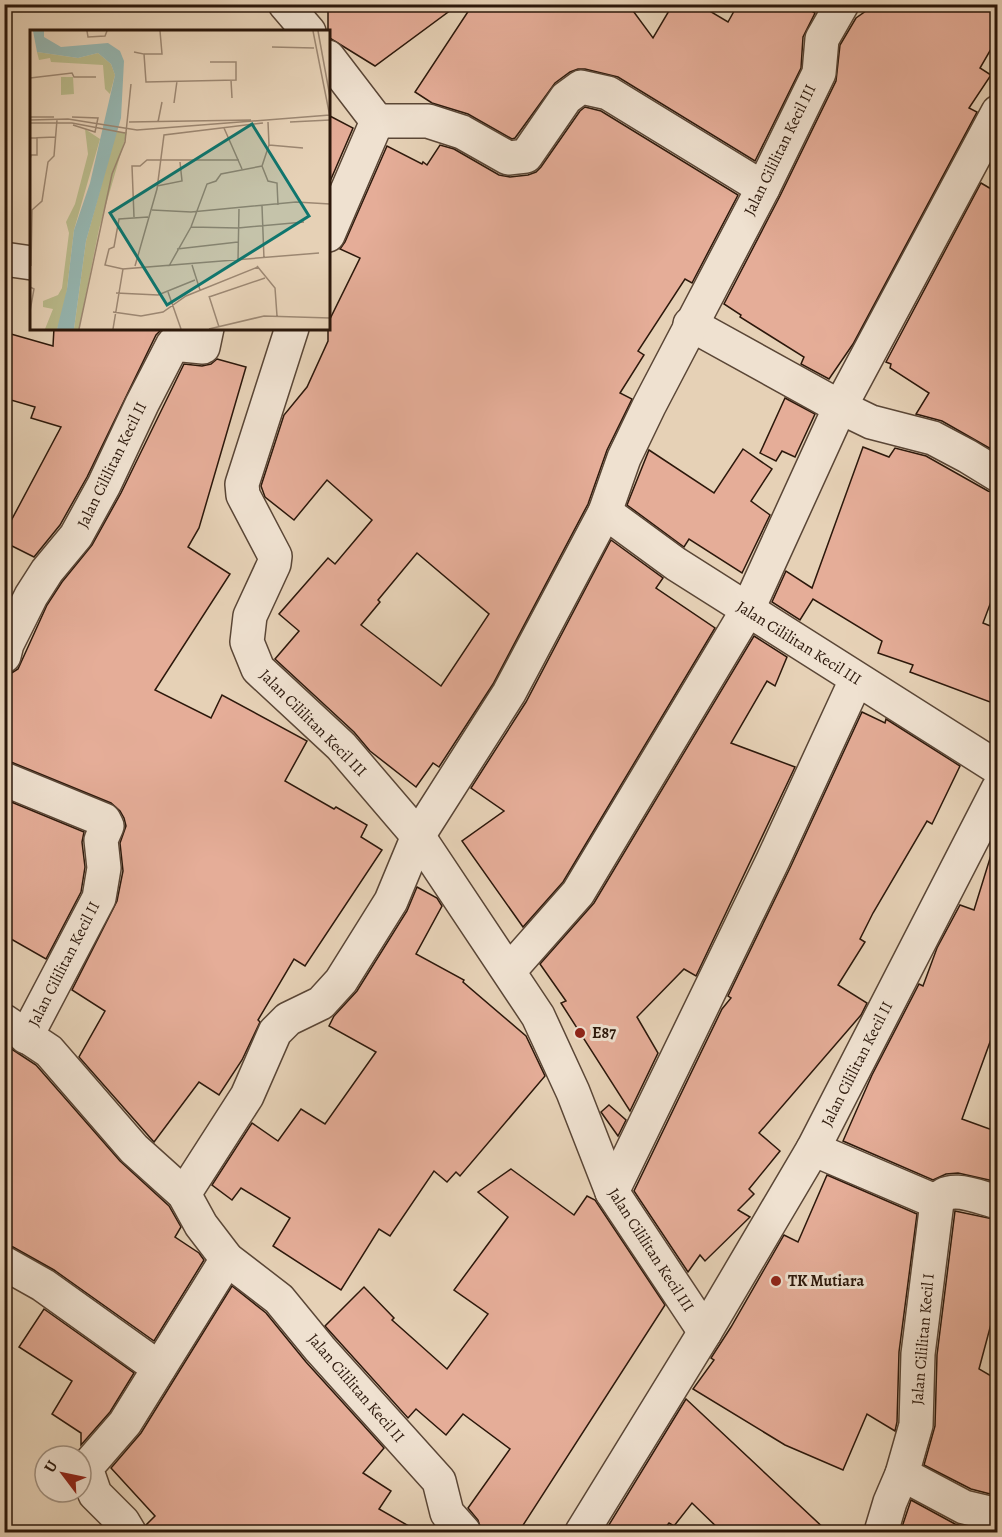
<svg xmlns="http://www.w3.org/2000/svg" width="1002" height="1537" font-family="Alegreya,serif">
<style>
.building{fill:#e5ad98;stroke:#2c180b;stroke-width:1.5;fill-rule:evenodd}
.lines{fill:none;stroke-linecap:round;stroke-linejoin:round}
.minor-casing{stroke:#5a4636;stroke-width:36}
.minor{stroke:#efe1d0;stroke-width:33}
.poi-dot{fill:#8f2418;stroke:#efe1d0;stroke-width:2}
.labels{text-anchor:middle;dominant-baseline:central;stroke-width:6;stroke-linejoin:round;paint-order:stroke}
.street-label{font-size:16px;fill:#2c180b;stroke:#efe1d0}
.poi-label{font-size:16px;font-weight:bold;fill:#2c180b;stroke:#efe1d0;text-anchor:start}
.inset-road{fill:none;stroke:#9c8772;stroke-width:1.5}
.view{fill:#0f766e;fill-opacity:0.15;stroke:#0f766e;stroke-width:3}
.inset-edge{fill:none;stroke:#2c180b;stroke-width:3}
</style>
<rect width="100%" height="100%" fill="#e6d1b6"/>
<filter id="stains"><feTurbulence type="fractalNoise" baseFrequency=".00333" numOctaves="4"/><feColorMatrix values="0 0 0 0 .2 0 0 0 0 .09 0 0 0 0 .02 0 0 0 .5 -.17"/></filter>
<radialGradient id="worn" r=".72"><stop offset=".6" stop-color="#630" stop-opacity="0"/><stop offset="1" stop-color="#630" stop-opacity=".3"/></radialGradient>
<!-- building -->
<g class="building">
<path d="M328 4H459L375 66 328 37Z"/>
<path d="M473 4H628L653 38 673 4H698L728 22 738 4H800L815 13 803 37 801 68 755 161 618 77 585 69H578L570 72 555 83 515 138 512 139 468 114 432 103 415 92Z"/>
<path d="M876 4H998V37L980 68 991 75 969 108 977 112 853 344 829 379 801 364 804 357 740 317 741 315 724 304 780 196 836 81 840 45 856 18Z"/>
<path d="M585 107 601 111 738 195 692 283 685 279 638 351 644 355 620 393 632 399 607 450 588 504 493 684 439 767 433 763 416 787 370 751 354 732 275 659 299 631 279 614 328 558 335 564 372 520 327 480 294 520 265 497 261 486 284 415 307 387 328 341V323L360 258 340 249 345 242 387 146 422 164 423 162 427 165 440 145 454 149 499 175 510 177 528 175 536 172 541 167 580 111ZM417 553 489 614 441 686 361 625 380 602 378 600Z"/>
<path d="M328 115 353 128 328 186Z"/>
<path d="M981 183 998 193V453L942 421 916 414 929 393 890 368 891 364 886 362Z"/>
<path d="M54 328H163L156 335 87 477 60 525 34 557 4 542V534L61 427 31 418 35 407 4 398V332L53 346Z"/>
<path d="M217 359 246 367 199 528 188 547 230 574 155 690 211 718 222 695 307 741 285 781 334 809 336 807 367 825 361 837 382 850 305 966 294 959 258 1020 260 1022 242 1060 219 1095 199 1082 154 1142 79 1057 105 1011 72 990 117 901 123 871 120 843 126 826 124 818 120 811 111 803 11 762 4 761V674H10L18 669 47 605 62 582 92 545 121 493 184 364 202 366 211 364Z"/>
<path d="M785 398 815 414 795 457 782 451 776 461 760 453Z"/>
<path d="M863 447 889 457 895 448 926 456 988 491 998 494V583L983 623 998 629V705L910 672 913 665 878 653 882 641 813 599 800 620 772 602 786 571 812 588Z"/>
<path d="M743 449 772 469 751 501 770 515 742 573 689 539 684 547 627 505 649 450 714 493Z"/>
<path d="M611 540 663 578 656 588 715 628 563 882 523 927 462 841 504 811 471 788 526 702Z"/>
<path d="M754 636 787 657 775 686 767 681 731 743 795 767 696 976 684 969 637 1017 658 1053 630 1111 561 1003 566 1001 540 964 594 903Z"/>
<path d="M862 712 885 723 886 719 960 766 932 824 927 821 873 913 860 939 865 942 838 985 867 1003 861 1015 759 1133 780 1151 749 1189 754 1194 738 1210 750 1217 705 1261 700 1255 688 1272 634 1191 722 1009 731 998 728 996 790 868Z"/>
<path d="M4 799 84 832 82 842 85 867 81 892 46 959 4 935Z"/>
<path d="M991 855 998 856V1020L962 1119 998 1132V1182L958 1173 946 1174 933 1180 843 1141 872 1075 919 984 923 986 937 948 960 905 974 910Z"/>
<path d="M417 887 437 898 442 906 416 954 464 980 463 982 526 1036 545 1076 460 1176 456 1172 447 1182 434 1171 390 1236 379 1229 341 1290 273 1246 290 1218 241 1188 232 1200 212 1185 252 1123 278 1141 301 1109 325 1124 376 1052 329 1026 334 1016 357 991 407 911Z"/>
<path d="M4 1044 36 1065 120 1161 169 1206 181 1227 175 1237 199 1253 204 1260 154 1341 54 1270 13 1247 4 1244Z"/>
<path d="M609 1105 626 1120 618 1136 601 1112Z"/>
<path d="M511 1169 574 1215 587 1196 595 1200 665 1305 518 1533H482L478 1520 468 1508 510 1449 463 1414 446 1435 416 1409 408 1418 325 1326 364 1287 394 1318 392 1320 447 1369 488 1314 454 1290 508 1217 478 1192Z"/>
<path d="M827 1175 917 1214 899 1352 897 1422 895 1431 867 1414 843 1470 785 1445 693 1389 714 1360 711 1358 731 1327 784 1235 798 1242Z"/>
<path d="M955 1211 998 1220V1298L979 1369 998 1380V1496L971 1489 924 1465 935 1426 937 1355Z"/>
<path d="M232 1286 266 1313 306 1362 384 1448 363 1473 391 1491 379 1509 421 1533H148L146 1525 155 1516 111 1468 141 1433Z"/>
<path d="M44 1309 134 1373 110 1412 81 1445V1433L52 1414 72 1381 19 1347Z"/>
<path d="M686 1399 829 1533H723L692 1503 674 1526 669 1523 661 1533H604Z"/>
<path d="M911 1500 955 1524 991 1533H900Z"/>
</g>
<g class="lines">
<defs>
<g id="minor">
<path d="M285 4 309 32"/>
<path d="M328 57 377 121 328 235"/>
<path d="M377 121H428L462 132 508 158 526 156 566 98 581 87 608 93 763 188"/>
<path d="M4 259 32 263"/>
<path d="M690 324 840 407 871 422 933 438 967 456 998 475"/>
<path d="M292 328 242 484 243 495 275 556 274 564 250 616 247 642 258 669 341 746 418 836 538 1016 573 1092 612 1192 705 1332"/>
<path d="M605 512 676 564 998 768"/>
<path d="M4 656 7 644 31 596 47 571 76 536 104 485 142 404 173 344 203 347 207 328"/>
<path d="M4 779 104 820 107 826 101 840 104 868 99 898 26 1037"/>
<path d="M509 971 578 893 747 611 840 407 998 112"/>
<path d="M4 1021 49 1051 134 1149 184 1194 201 1225 227 1259 279 1299 320 1349 439 1481 447 1513 464 1532"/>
<path d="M813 1149 937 1202C948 1182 980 1198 998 1202"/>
<path d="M612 1192 773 860 856 680"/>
<path d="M184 1194 247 1096 275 1032 288 1019 321 1003 341 981 391 901 418 836 509 693 605 512 624 458 649 406 763 188 819 73 822 39 842 4"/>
<path d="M4 1263 43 1285 159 1368"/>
<path d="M902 1474 964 1507 998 1515"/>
<path d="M129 1532 123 1522 95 1494 86 1468 125 1423 227 1259"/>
<path d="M582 1532 705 1332 813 1149 998 789"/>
<path d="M881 1532 890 1502 902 1474 916 1425 918 1354 937 1202"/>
</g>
</defs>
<!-- minor casing -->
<use href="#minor" class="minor-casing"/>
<!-- minor -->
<use href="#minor" class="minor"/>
</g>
<!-- markers -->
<g class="poi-dot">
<circle cx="580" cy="1033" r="6"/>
<circle cx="776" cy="1281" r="6"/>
</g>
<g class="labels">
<!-- street labels -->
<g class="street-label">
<text transform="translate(780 150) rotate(-64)">Jalan Cililitan Kecil III</text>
<text transform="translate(112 465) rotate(-64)">Jalan Cililitan Kecil II</text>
<text transform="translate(799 643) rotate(32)">Jalan Cililitan Kecil III</text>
<text transform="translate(313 723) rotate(45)">Jalan Cililitan Kecil III</text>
<text transform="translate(64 964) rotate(-63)">Jalan Cililitan Kecil II</text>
<text transform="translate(857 1064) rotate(-63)">Jalan Cililitan Kecil II</text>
<text transform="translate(651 1250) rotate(57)">Jalan Cililitan Kecil III</text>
<text transform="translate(923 1339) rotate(-85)">Jalan Cililitan Kecil I</text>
<text transform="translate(356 1388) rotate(49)">Jalan Cililitan Kecil II</text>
</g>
<!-- poi labels -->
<g class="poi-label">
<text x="592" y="1033">E87</text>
<text x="788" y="1281">TK Mutiara</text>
</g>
</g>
<!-- overview -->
<g transform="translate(30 30)">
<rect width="300" height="300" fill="#e6d1b6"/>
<path d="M7 22 48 28 68 23 81 34 85 45 80 64 75 59 73 35 21 32 20 28 9 30ZM31 47H43L44 64 31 65ZM55 99 70 109 44 200 35 276 27 299H15L23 279 13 277V271L28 265 32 258 39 203 36 192 45 174 58 124ZM86 102H97L69 199 49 299H44L56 211Z" fill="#b9ba8b"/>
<path d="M3 1H14V7L31 17 78 13 90 21 94 31 91 88 56 211 44 299H27L37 259 44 200 60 153 85 45 81 34 68 23 48 28 7 22Z" fill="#96b7b2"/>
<path class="inset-road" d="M57 1 58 7 75 6 77 1M283 1 300 87M288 1 300 67M242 17 284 18M104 22 114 24 116 52 206 50V32H180M114 24H132L130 1M0 48 42 43 44 47H66M201 50 202 68M144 73 147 51M0 87H24M42 87 68 88 65 102 43 95M0 90 38 89 107 100 300 85M99 92 221 90M128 92 132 72M260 92 300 90M0 93H42L95 103M194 98 212 139M0 108 26 107M239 115 273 118M0 129 1 125H7V107M232 136 238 151 247 153 248 175M127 156 152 151 150 132M232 176 234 229M122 180 161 182 266 172 300 174M104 187 102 136H110L117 130H209M161 197 208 198 274 192M147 219 208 212M208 231 209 179M162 235 170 260M1 236 2 180 12 171 18 132 24 126 27 90M105 236 127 159 134 105 233 93M139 236 161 197 177 154 186 151 191 144 232 136 239 115 238 92M227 236 245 258 247 286M93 239 75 235 79 219 84 217 89 189 118 187M0 257 4 259 0 281M138 262 151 299M86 263 128 265 165 250M179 266 189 297M179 267 235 248M83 282 111 286 133 282 156 266 228 237M49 299 82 144 95 112 101 54M83 299 93 239 289 223M179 299 234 286 300 288"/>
<path class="view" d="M222 94 279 186 137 275 80 183Z"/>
<rect width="300" height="300" class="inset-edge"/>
</g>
<!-- margin -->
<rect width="1002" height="1537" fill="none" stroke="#e6d1b6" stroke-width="24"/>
<rect x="6" y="6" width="990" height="1525" fill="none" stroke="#2c180b" stroke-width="3"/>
<rect x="12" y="12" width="978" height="1513" fill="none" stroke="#2c180b" stroke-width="1.5"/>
<!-- north arrow -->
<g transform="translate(63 1474) rotate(302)"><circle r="28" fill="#efe1d0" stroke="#a19181" stroke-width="1.5"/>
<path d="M0-4.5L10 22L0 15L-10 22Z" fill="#8f2418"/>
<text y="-9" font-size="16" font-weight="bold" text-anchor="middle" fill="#2c180b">U</text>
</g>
<rect width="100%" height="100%" filter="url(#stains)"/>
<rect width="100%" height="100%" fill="url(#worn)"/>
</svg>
